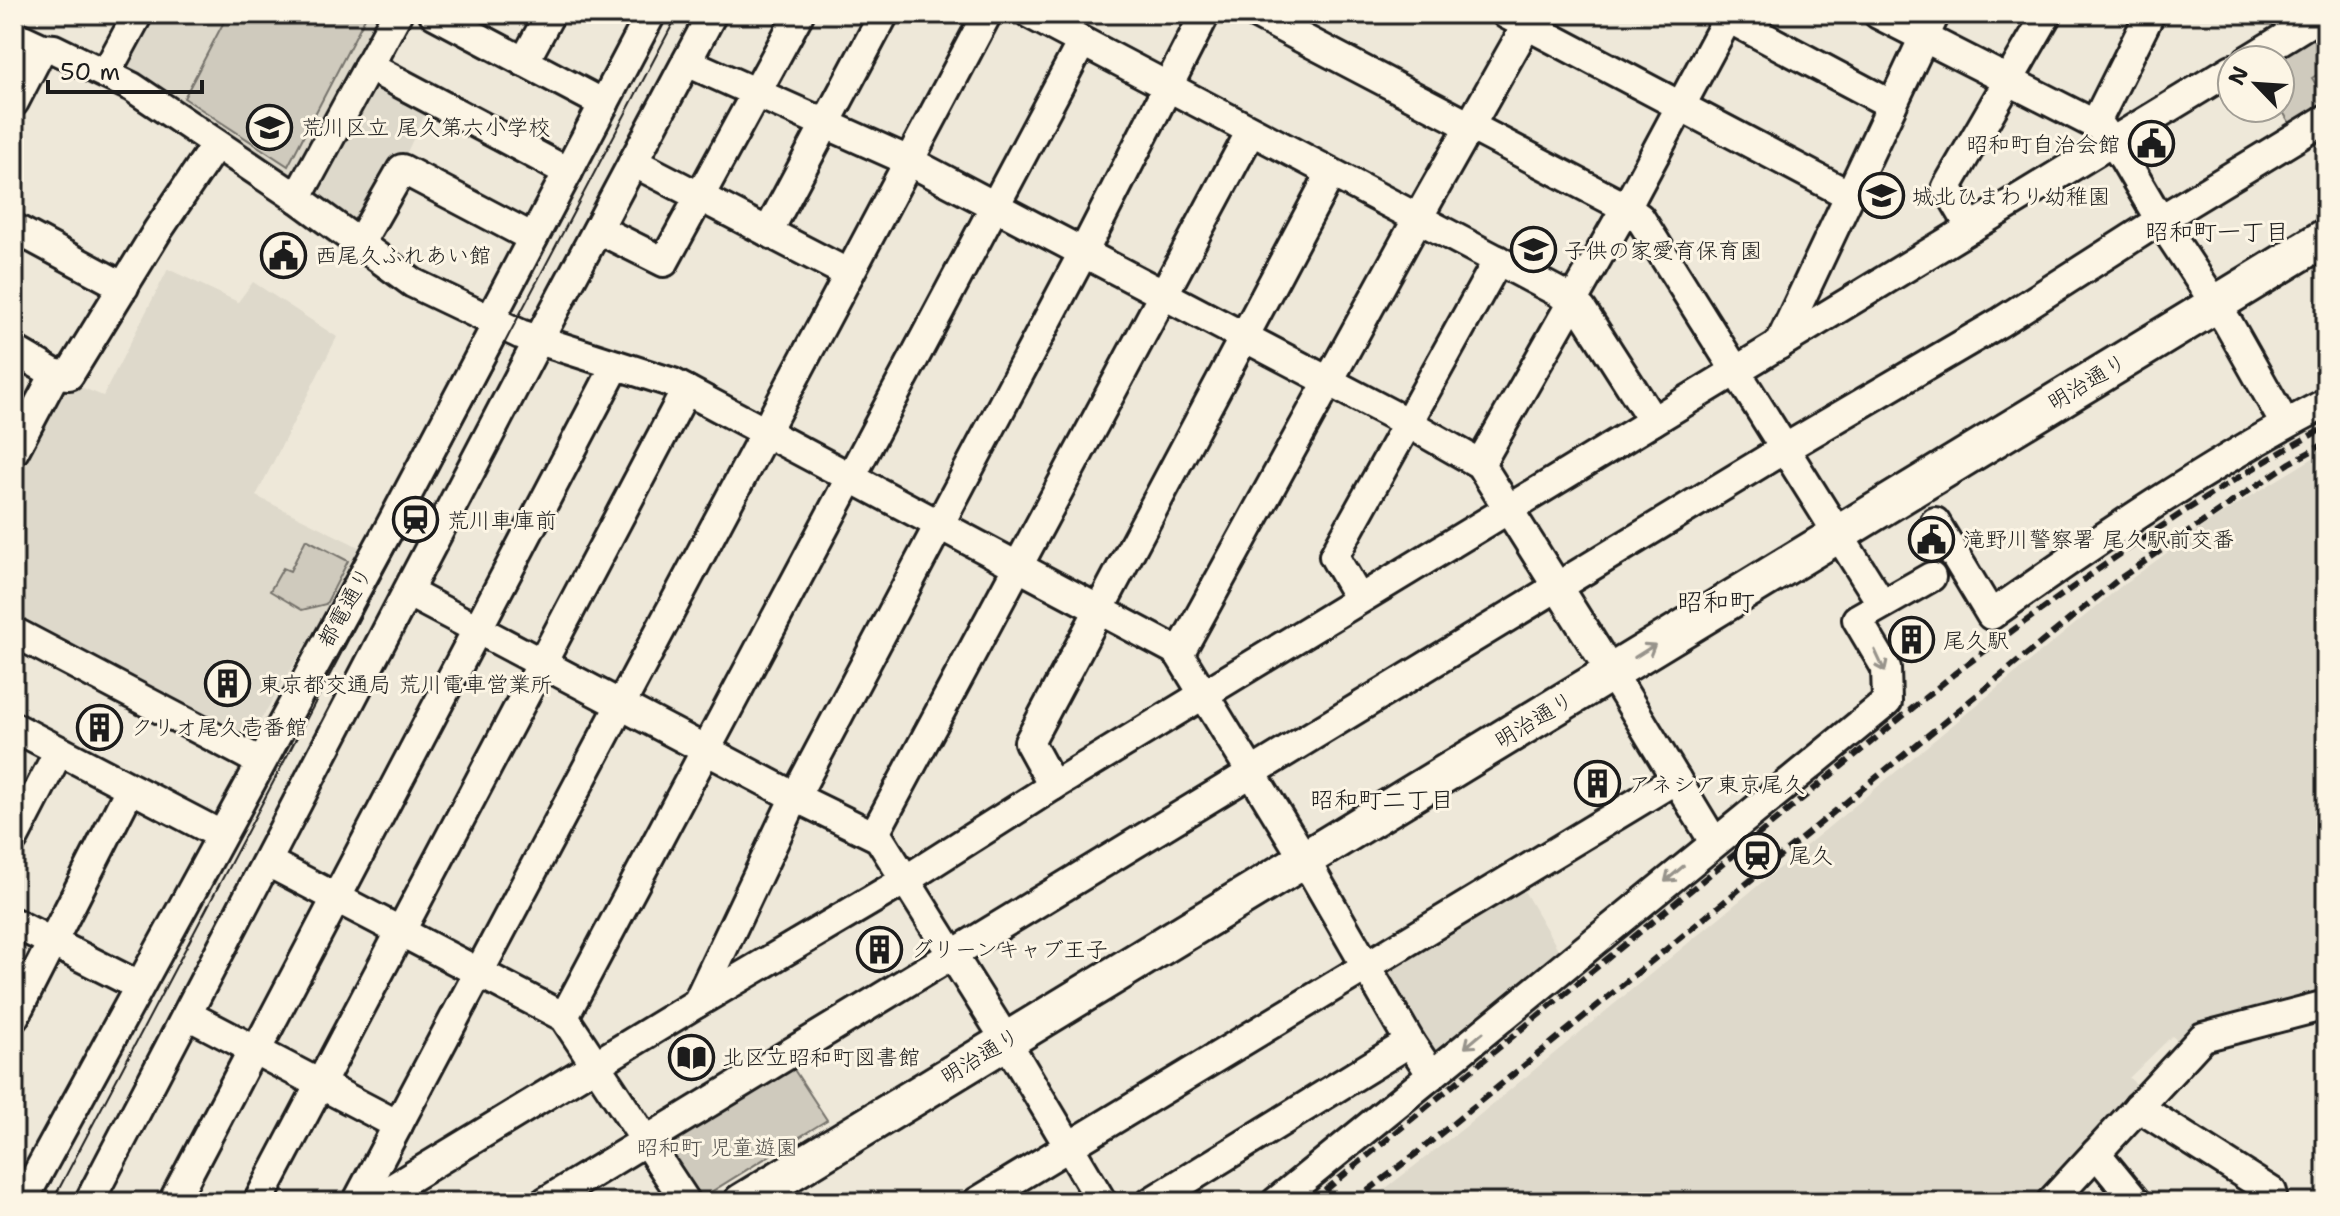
<svg xmlns="http://www.w3.org/2000/svg" width="2340" height="1216" font-family="'Shantell Sans','Klee One',sans-serif">
<style>
.built{fill:#ded9cb}
.green{fill:#cfcabd;stroke:#76736c;stroke-width:2}
.lines{fill:none;stroke-linecap:round;stroke-linejoin:round}
.minor-casing{stroke:#1c1c1c;stroke-width:34}
.major-casing{stroke:#1c1c1c;stroke-width:42}
.minor{stroke:#fcf5e5;stroke-width:28}
.major{stroke:#fcf5e5;stroke-width:36}
.tram{stroke:#1c1c1c;stroke-width:2}
.rail{stroke:#1c1c1c;stroke-width:6;stroke-dasharray:12 6;stroke-linecap:butt}
.oneway{stroke:#97938b}
.labels{text-anchor:middle;dominant-baseline:central;stroke-width:6;stroke-linejoin:round;paint-order:stroke}
.poi-label{font-size:22px;fill:#1c1c1c;stroke:#fcf5e5;text-anchor:start}
.street-label{font-size:22px;fill:#1c1c1c;stroke:#fcf5e5}
.park-label{font-size:22px;fill:#52504c;stroke:#fcf5e5}
.neighbourhood-label{font-size:24px;fill:#1c1c1c;stroke:#fcf5e5}
.quarter-label{font-size:26px;fill:#1c1c1c;stroke:#fcf5e5}
</style>
<rect width="100%" height="100%" fill="#eee8d9"/>
<filter id="ink" filterUnits="userSpaceOnUse"><feTurbulence type="fractalNoise" baseFrequency=".0125" numOctaves="2"/><feDisplacementMap in="SourceGraphic" scale="16" xChannelSelector="R" yChannelSelector="G"/><feConvolveMatrix kernelMatrix="1 2 1 2 8 2 1 2 1" color-interpolation-filters="sRGB"/></filter>
<g filter="url(#ink)">
<!-- built -->
<g class="built">
<path d="M150 14H385L297 182 130 72 124 62Z"/>
<path d="M369 78 429 105 402 163 363 232 308 193Z"/>
<path d="M168 269 238 302 253 282 337 337 256 496 359 547 320 621 245 746 14 624V472L63 380 103 396Z"/>
<path d="M2326 450V998L2185 1047 2172 1036 2129 1078 2145 1091 2041 1202H1368L1465 1127 2120 587 2209 522Z"/>
<path d="M1520 884 1562 956 1439 1055 1431 1053 1379 968Z"/>
</g>
<!-- green -->
<g class="green">
<path d="M228 14H367L288 166 184 98Z"/>
<path d="M2326 25V69L2312 78 2326 100V109L2294 130 2280 107V60H2270Z"/>
<path d="M306 539 348 561 326 604 302 610 270 591 283 568 290 571Z"/>
<path d="M791 1065 827 1120 698 1200 665 1145Z"/>
</g>
<g class="lines">
<defs>
<g id="minor">
<path d="M434 14 604 104"/>
<path d="M1030 14 1558 292 1582 310 1653 421"/>
<path d="M1256 14 1625 207 1640 218 1882 604"/>
<path d="M1506 14 1849 195"/>
<path d="M1878 14 2102 128 2124 159 2160 220 2228 323 2285 424"/>
<path d="M1728 18 1892 105"/>
<path d="M14 35 42 48 54 49 132 87 297 198 413 283 520 334 673 383 1173 649 1179 654 1305 860 1410 1042 1432 1075 1276 1202"/>
<path d="M2248 60 2323 14"/>
<path d="M524 62 550 14"/>
<path d="M687 62 909 161 1408 423 1480 464 1624 693 1714 842"/>
<path d="M368 66 568 172"/>
<path d="M106 73 138 14"/>
<path d="M14 102 42 48"/>
<path d="M2095 124 2150 14"/>
<path d="M633 162 849 274"/>
<path d="M297 198 397 14"/>
<path d="M14 228 124 287"/>
<path d="M1971 228 1947 187 2047 14"/>
<path d="M598 229 664 262 799 14"/>
<path d="M768 232 884 14"/>
<path d="M359 244 402 169 533 238"/>
<path d="M490 320 651 14"/>
<path d="M1779 345 1935 14"/>
<path d="M14 350 55 374 14 451"/>
<path d="M55 374 69 375 158 230 216 144"/>
<path d="M1480 464 1633 195 1730 14"/>
<path d="M1935 522 1991 615C2099 539 2209 464 2326 403"/>
<path d="M409 593 795 797 879 838 999 1029 1102 1202"/>
<path d="M1359 599 1334 556 1498 260"/>
<path d="M14 632 261 762"/>
<path d="M1179 654 1423 209 1533 14"/>
<path d="M14 727 221 835"/>
<path d="M1053 786 1029 742 1331 173"/>
<path d="M874 835 1251 131"/>
<path d="M14 838 59 751"/>
<path d="M268 862 564 1017 686 1202"/>
<path d="M14 923 139 986"/>
<path d="M697 1003 795 797 1083 253 1205 14"/>
<path d="M188 1015 398 1125"/>
<path d="M14 1017 130 789"/>
<path d="M564 1017 1082 42"/>
<path d="M1432 1075 1887 702 1886 668 1857 619 1931 577"/>
<path d="M2138 1107 2272 1192"/>
<path d="M2096 1153 2136 1202"/>
<path d="M22 1202 391 525 497 324"/>
<path d="M89 1202 538 341 712 14"/>
<path d="M173 1202 248 1059 256 1051 616 365"/>
<path d="M258 1202 686 390"/>
<path d="M357 1202 987 14"/>
<path d="M370 1202 697 1003 907 879 1053 786 2232 69"/>
<path d="M545 1202 1784 449 1999 323 2160 220 2326 119"/>
<path d="M977 1202 1676 779"/>
<path d="M1151 1202 1410 1042"/>
<path d="M2051 1202 2203 1037 2326 1005"/>
</g>
<path id="major" d="M742 1202 2326 237"/>
</defs>
<!-- minor casing -->
<use href="#minor" class="minor-casing"/>
<!-- major casing -->
<use href="#major" class="major-casing"/>
<!-- minor -->
<use href="#minor" class="minor"/>
<!-- major -->
<use href="#major" class="major"/>
<!-- tram -->
<path class="tram" d="M52 1202 678 14"/>
<!-- rail -->
<g class="rail">
<path d="M1311 1202 1954 674C2073 585 2195 498 2326 427"/>
<path d="M1353 1202 1417 1153 2119 579 2290 463 2326 443"/>
</g>
</g>
<!-- one-way arrows -->
<defs><path id="oneway-shaft" d="M-6 0H5M1.5-3L5.5 0L1.5 3" fill="none" stroke-width="1.6" stroke-linecap="round" stroke-linejoin="round" transform="scale(2)"/></defs>
<g class="oneway">
<use href="#oneway-shaft" transform="translate(1645 651) rotate(-32)"/>
<use href="#oneway-shaft" transform="translate(1880 661) rotate(65)"/>
<use href="#oneway-shaft" transform="translate(1674 874) rotate(140)"/>
<use href="#oneway-shaft" transform="translate(1474 1040) rotate(140)"/>
</g>
</g>
<!-- icons -->
<defs>
<symbol id="school-ring" viewBox="-11 -11 22 22"><circle r="9.5" fill="#fcf5e5" stroke="#1c1c1c" stroke-width="1.5"/><path d="M0-5L7-2L0 1L-7-2ZM-4 1L0 2.5L4 1V4Q0 6-4 4Z" fill="#1c1c1c"/></symbol>
<symbol id="civic-ring" viewBox="-11 -11 22 22"><circle r="9.5" fill="#fcf5e5" stroke="#1c1c1c" stroke-width="1.5"/><path d="M-.6-6.5H3V-4.5H.6V-3L4-1V1h2V6H-6V1h2V-1L-.6-3ZM-1.2 2.5V6h2.4V2.5Z" fill="#1c1c1c"/></symbol>
<symbol id="station-ring" viewBox="-11 -11 22 22"><circle r="9.5" fill="#fcf5e5" stroke="#1c1c1c" stroke-width="1.5"/><path d="M-3-6H3Q5-6 5-4V2Q5 4 3 4L4.5 6H3L1.5 4h-3L-3 6H-4.5L-3 4Q-5 4-5 2V-4Q-5-6-3-6ZM-3.5-4v3h7v-3ZM-3.5 1v1.5H-2V1ZM2 1v1.5H3.5V1Z" fill="#1c1c1c"/></symbol>
<symbol id="building-ring" viewBox="-11 -11 22 22"><circle r="9.5" fill="#fcf5e5" stroke="#1c1c1c" stroke-width="1.5"/><path d="M-4-6H4V6H1V3H-1V6H-4ZM-2.5-4.3h1.7v1.8h-1.7ZM.8-4.3h1.7v1.8H.8ZM-2.5-1h1.7V.8h-1.7ZM.8-1h1.7V.8H.8Z" fill="#1c1c1c"/></symbol>
<symbol id="library-ring" viewBox="-11 -11 22 22"><circle r="9.5" fill="#fcf5e5" stroke="#1c1c1c" stroke-width="1.5"/><path d="M-6-4Q-3-5.5-.7-3.5V5Q-3 3-6 4ZM6-4Q3-5.5 .7-3.5V5Q3 3 6 4Z" fill="#1c1c1c"/></symbol>
</defs>
<g fill-rule="evenodd">
<use href="#school-ring" x="244" y="102" width="51" height="51"/>
<use href="#civic-ring" x="2126" y="118" width="51" height="51"/>
<use href="#school-ring" x="1856" y="170" width="51" height="51"/>
<use href="#school-ring" x="1508" y="224" width="51" height="51"/>
<use href="#civic-ring" x="258" y="230" width="51" height="51"/>
<use href="#station-ring" x="390" y="494" width="51" height="51"/>
<use href="#civic-ring" x="1906" y="514" width="51" height="51"/>
<use href="#building-ring" x="1886" y="614" width="51" height="51"/>
<use href="#building-ring" x="202" y="658" width="51" height="51"/>
<use href="#building-ring" x="74" y="702" width="51" height="51"/>
<use href="#building-ring" x="1572" y="758" width="51" height="51"/>
<use href="#station-ring" x="1732" y="830" width="51" height="51"/>
<use href="#building-ring" x="854" y="924" width="51" height="51"/>
<use href="#library-ring" x="666" y="1032" width="51" height="51"/>
</g>
<g class="labels">
<!-- poi labels -->
<g class="poi-label">
<text x="301" y="127">荒川区立 尾久第六小学校</text>
<text x="2120" y="144" text-anchor="end">昭和町自治会館</text>
<text x="1912" y="196">城北ひまわり幼稚園</text>
<text x="1564" y="250">子供の家愛育保育園</text>
<text x="315" y="255">西尾久ふれあい館</text>
<text x="447" y="520">荒川車庫前</text>
<text x="1963" y="539">滝野川警察署 尾久駅前交番</text>
<text x="1943" y="640">尾久駅</text>
<text x="259" y="684">東京都交通局 荒川電車営業所</text>
<text x="131" y="727">クリオ尾久壱番館</text>
<text x="1629" y="784">アネシア東京尾久</text>
<text x="1789" y="855">尾久</text>
<text x="911" y="949">グリーンキャブ王子</text>
<text x="722" y="1057">北区立昭和町図書館</text>
</g>
<!-- street labels -->
<g class="street-label">
<text transform="translate(2087 382) rotate(-31)">明治通り</text>
<text transform="translate(345 607) rotate(-61)">都電通り</text>
<text transform="translate(1534 720) rotate(-31)">明治通り</text>
<text transform="translate(980 1056) rotate(-31)">明治通り</text>
</g>
<!-- park labels -->
<g class="park-label">
<text x="717" y="1147">昭和町 児童遊園</text>
</g>
<!-- neighbourhood labels -->
<g class="neighbourhood-label">
<text x="2217" y="232">昭和町一丁目</text>
<text x="1382" y="800">昭和町二丁目</text>
</g>
<!-- quarter labels -->
<g class="quarter-label">
<text x="1716" y="601">昭和町</text>
</g>
</g>
<!-- margin -->
<rect width="2340" height="1216" fill="none" stroke="#fcf5e5" stroke-width="48"/>
<rect x="24" y="24" width="2292" height="1168" fill="none" stroke="#1c1c1c" stroke-width="3" filter="url(#ink)"/>
<!-- north arrow -->
<g transform="translate(2256 84) rotate(295)"><circle r="38" fill="#fcf5e5" stroke="#a29e95" stroke-width="2"/>
<path d="M0-6L14 30L0 20L-14 30Z" fill="#1c1c1c"/>
<text y="-12" font-size="22" font-weight="bold" text-anchor="middle" fill="#1c1c1c">N</text>
</g>
<!-- scale -->
<path d="M48 80v12h154v-12" fill="none" stroke="#1c1c1c" stroke-width="4"/>
<text x="60" y="80" font-size="24" fill="#1c1c1c" stroke="#fcf5e5" stroke-width="6" paint-order="stroke">50 m</text>
</svg>
